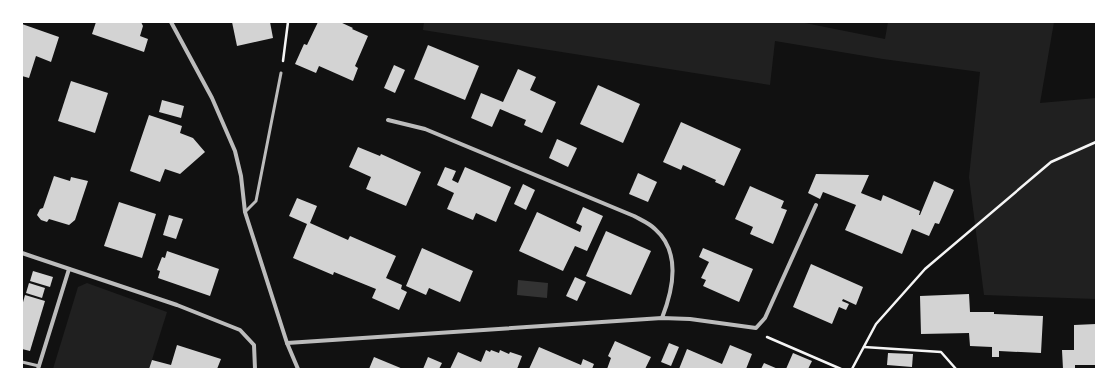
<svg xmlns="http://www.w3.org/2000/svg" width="1118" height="391" font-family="'Public Sans',sans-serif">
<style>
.green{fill:#202020}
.water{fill:#333}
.building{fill:#d3d3d3}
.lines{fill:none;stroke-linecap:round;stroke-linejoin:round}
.path{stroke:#f5f5f5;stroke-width:2.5}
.service{stroke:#bcbcbc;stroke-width:3}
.minor{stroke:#bcbcbc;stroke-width:4}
</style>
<rect width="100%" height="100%" fill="#111"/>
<!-- green -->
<g class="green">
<path d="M424 22H800L885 39 888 22H1054L1040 103 1096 98V299L984 295 969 177 980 72 883 59 775 41 770 85 423 30Z"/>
<path d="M87 283 167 312 149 369H53L78 287Z"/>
</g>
<!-- water -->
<path class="water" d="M518 280 548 283 547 298 517 295Z"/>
<!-- building -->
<g class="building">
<path d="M96 22H141L143 26 140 36 148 39 144 52 92 34Z"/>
<path d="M232 22H270L273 38 237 46Z"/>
<path d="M318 22H340L353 28 352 29 368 36 355 66 358 68 353 81 319 66 316 73 295 64 304 44 307 45Z"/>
<path d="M22 24 59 37 51 62 36 56 29 78 22 76Z"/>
<path d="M428 45 479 66 465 100 414 79Z"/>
<path d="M394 65 405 70 395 93 384 88Z"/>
<path d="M518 69 536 77 530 90 556 102 542 133 524 125 526 120 500 109 492 127 471 118 481 93 503 102Z"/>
<path d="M71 81 108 93 95 133 58 121Z"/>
<path d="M598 85 640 104 623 143 580 124Z"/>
<path d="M162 100 184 106 181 118 159 112Z"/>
<path d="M149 115 182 126 180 133 193 138 205 152 180 174 165 169 160 182 130 171Z"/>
<path d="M681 122 741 149 724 186 715 182 716 180 683 165 681 170 663 162Z"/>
<path d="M557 139 577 148 568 167 549 158Z"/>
<path d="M358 147 380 156 381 154 421 172 406 206 366 189 371 177 349 167Z"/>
<path d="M445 167 456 171 452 180 458 183 465 167 511 187 496 222 476 213 473 220 447 209 454 193 437 185Z"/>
<path d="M638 173 657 182 648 202 629 194Z"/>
<path d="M816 174 869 175 861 193 881 201 883 195 920 211 919 215H920L934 181 954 190 939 224 935 223 929 236 912 229 902 254 845 230 856 205 823 192 820 199 808 193Z"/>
<path d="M54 176 70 181 71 177 88 181 75 220 69 225 49 219 47 222 41 220 37 215 40 209 43 208Z"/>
<path d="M523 184 535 190 526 210 514 204Z"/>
<path d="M750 186 784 201 781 208 787 210 773 244 750 234 753 227 735 219Z"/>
<path d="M297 198 317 206 310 223 348 240 350 236 396 256 386 278 402 285 401 289 407 292 399 310 372 298 376 289 334 272 333 275 293 258 307 224 289 216Z"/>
<path d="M119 202 156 214 142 258 104 246Z"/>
<path d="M583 207 603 216 587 251 575 246 563 271 519 251 537 212 580 232 582 226 576 223Z"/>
<path d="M169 215 183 219 176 239 163 235Z"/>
<path d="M606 231 651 251 631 295 586 276Z"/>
<path d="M422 248 473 271 460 302 429 288 426 295 406 286Z"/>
<path d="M703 248 753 269 739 302 703 286 706 280 701 278 709 262 699 257Z"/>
<path d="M167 251 219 269 210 296 158 278 160 271 157 270 162 257 165 258Z"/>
<path d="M811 264 863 287 856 305 843 299 842 301 849 304 846 310 839 307 832 324 793 307Z"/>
<path d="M33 271 53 277 50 287 30 281Z"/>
<path d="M575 277 586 282 577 301 566 296Z"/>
<path d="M29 283 45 288 42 298 26 293Z"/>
<path d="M969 294 970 312H994V314L1043 316 1041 353 999 351V357H992V347L970 346 969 333 921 334 920 296Z"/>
<path d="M25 295 45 301 30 351 22 349V306Z"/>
<path d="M1096 324V365H1075V369H1063L1062 350H1074V325Z"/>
<path d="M615 341 651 357 645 369H607L611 358 608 356Z"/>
<path d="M669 343 679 347 671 366 661 362Z"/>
<path d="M177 345 221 359 217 369H149L152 360 171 365Z"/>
<path d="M730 345 752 354 746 369H679L687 349 722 364Z"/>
<path d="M539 347 581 365 583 359 594 364 592 369H529Z"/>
<path d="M486 350 490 352 491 350 499 353 500 350 509 354 510 352 522 356 517 369H450L458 352 481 362Z"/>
<path d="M793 353 812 361 808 369H786Z"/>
<path d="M888 353 913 354 912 367 887 365Z"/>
<path d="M374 357 403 369H369Z"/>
<path d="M428 357 442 363 439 369H423Z"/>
<path d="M764 363 778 369H761Z"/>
</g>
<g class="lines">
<!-- path -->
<g class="path">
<path d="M283 61 288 22"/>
<path d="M767 337 841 369"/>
<path d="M864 347 941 352 956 369"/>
<path d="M852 369 876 324 925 269 1051 162 1096 142"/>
</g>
<!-- service -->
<g class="service">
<path d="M245 212 256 201 281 73"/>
<path d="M22 362 39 366"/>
</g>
<!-- minor -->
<g class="minor">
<path d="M171 22 212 98 235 151 241 176 245 212 287 343 298 369"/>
<path d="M388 120 425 129 634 216C641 220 649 223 655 229 681 252 673 290 662 318"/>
<path d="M22 253 177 305 240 330 254 345 255 369"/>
<path d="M287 343 662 318 690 319 756 328 765 318 816 205"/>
<path d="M38 369 69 269"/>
</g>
</g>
<!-- border -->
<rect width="1118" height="391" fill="none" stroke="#ffffff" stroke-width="46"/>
</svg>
